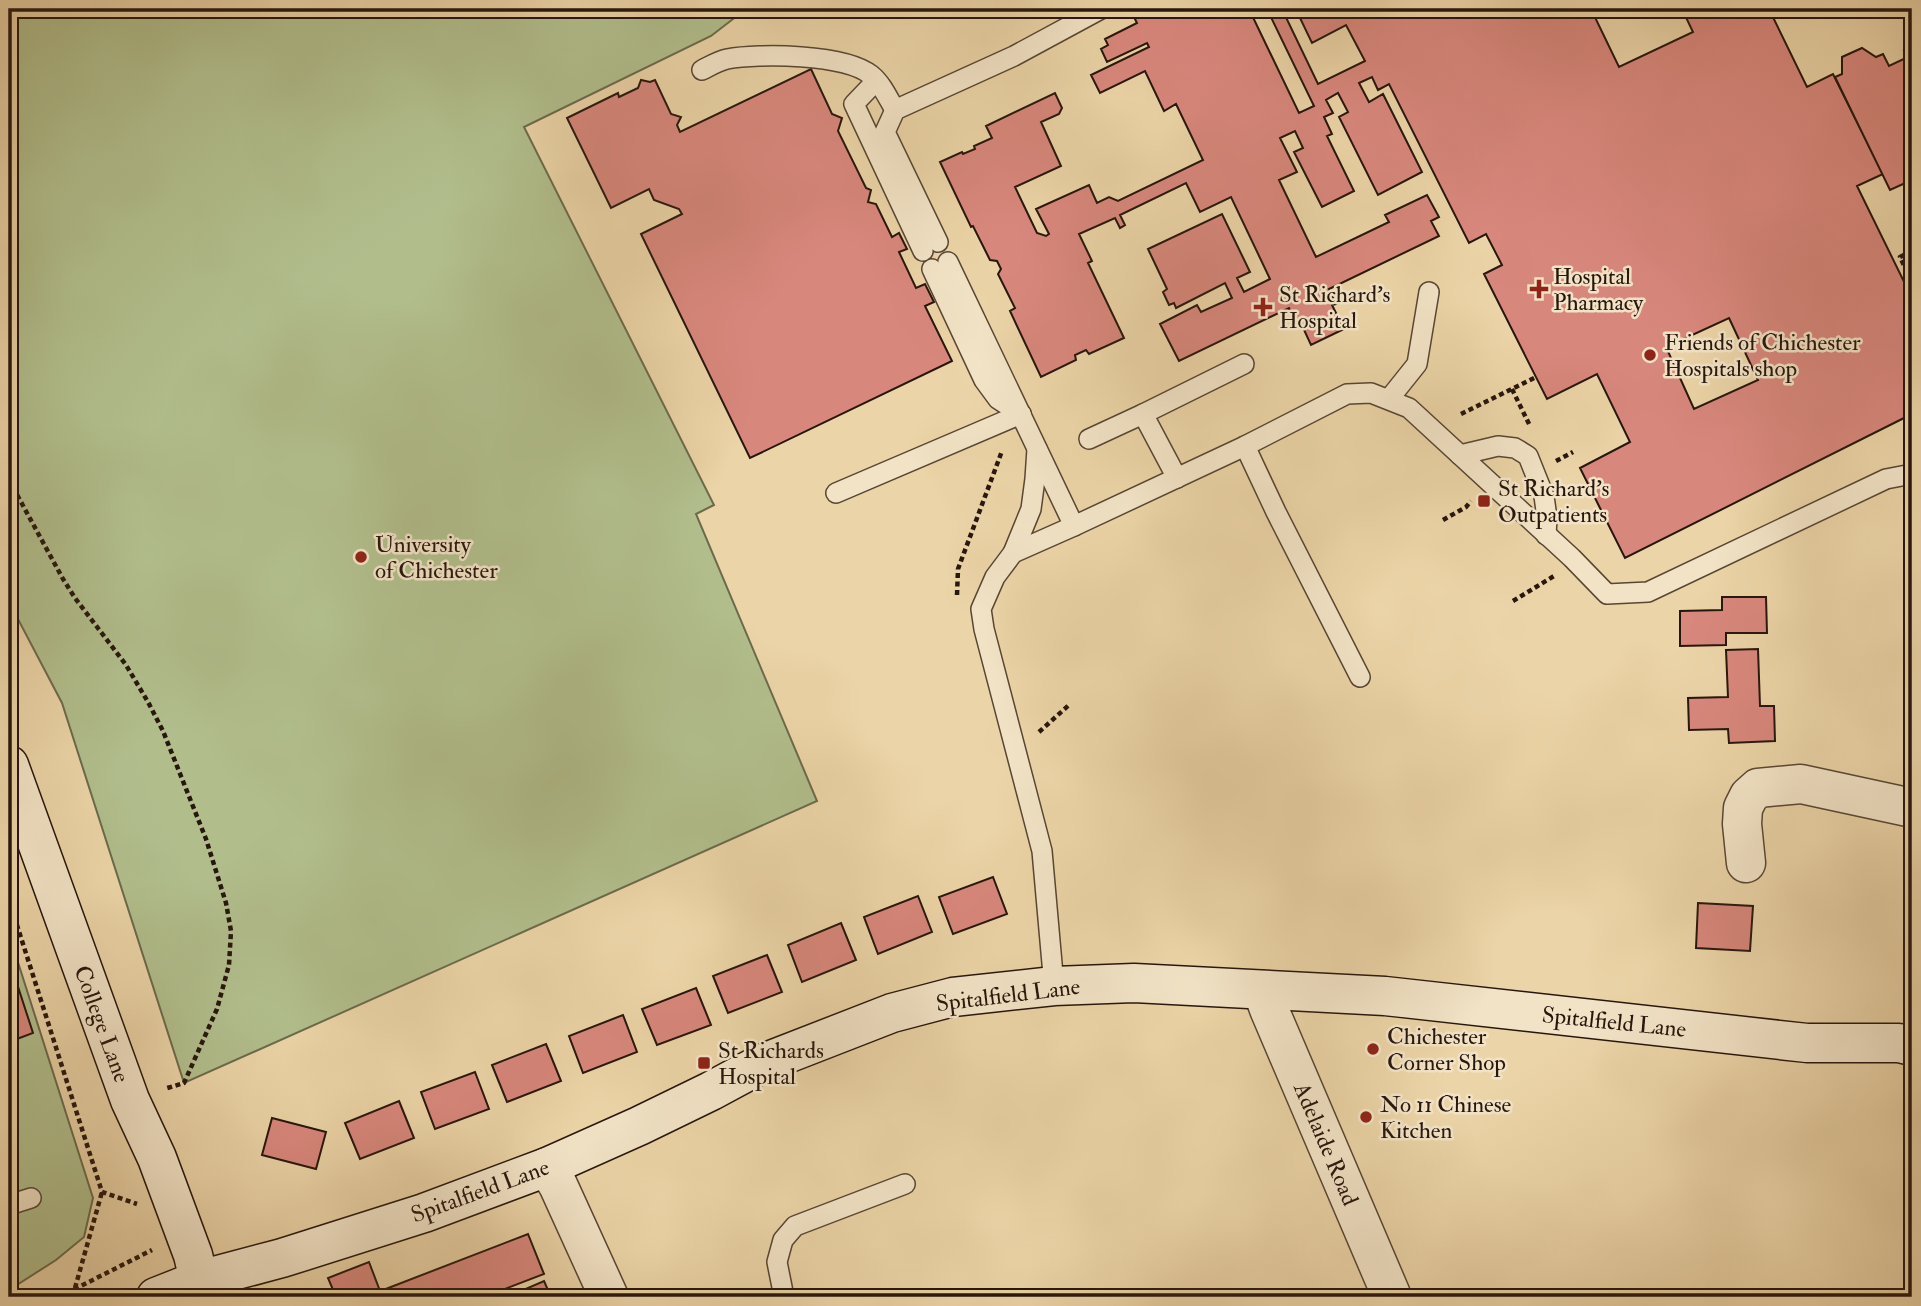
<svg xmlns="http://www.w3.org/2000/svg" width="1921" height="1306" font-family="'IM FELL Double Pica',serif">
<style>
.green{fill:#b1be8c;stroke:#6c6a4c;stroke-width:2}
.building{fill:#d8877c;stroke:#27160d;stroke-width:2;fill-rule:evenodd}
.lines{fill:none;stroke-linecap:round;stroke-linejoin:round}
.lane-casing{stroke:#584634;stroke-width:22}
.street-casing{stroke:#584634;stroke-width:41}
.secondary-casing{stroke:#27160d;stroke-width:41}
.path{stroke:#27160d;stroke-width:4.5;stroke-dasharray:5 3.5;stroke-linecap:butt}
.lane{stroke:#f2e3c6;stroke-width:19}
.street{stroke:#f2e3c6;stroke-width:38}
.secondary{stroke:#f2e3c6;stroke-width:38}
.poi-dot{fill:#8f2418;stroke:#f2e3c6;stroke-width:2.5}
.labels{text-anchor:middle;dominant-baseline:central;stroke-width:5;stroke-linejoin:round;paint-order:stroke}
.poi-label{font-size:23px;fill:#27160d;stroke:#f2e3c6;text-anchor:start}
.street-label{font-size:23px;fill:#27160d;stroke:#f2e3c6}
</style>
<rect width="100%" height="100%" fill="#ebd4a7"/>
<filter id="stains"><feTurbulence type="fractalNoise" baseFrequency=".00286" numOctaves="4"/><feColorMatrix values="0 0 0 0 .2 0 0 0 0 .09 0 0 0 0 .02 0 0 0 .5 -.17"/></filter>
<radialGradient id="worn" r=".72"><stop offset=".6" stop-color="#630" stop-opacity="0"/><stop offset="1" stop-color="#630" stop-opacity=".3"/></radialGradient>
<!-- green -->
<g class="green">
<path d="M9 9H746L711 36 524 127 714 505 696 514 817 801 184 1083 62 703 9 602Z"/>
<path d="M9 934 93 1198 84 1237 56 1260 9 1290Z"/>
</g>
<!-- building -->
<g class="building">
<path d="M1147 9H1249L1299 113 1314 106 1267 9H1282L1318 84 1365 61 1346 25 1312 43 1300 18 1318 9H1591L1619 67 1693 32 1682 9H1769L1807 87 1833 74 1883 174 1857 186 1912 298V419L1907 420 1906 417 1625 558 1580 468 1630 442 1597 374 1547 399 1484 274 1502 265 1486 234 1469 243 1389 84 1378 90 1372 77 1359 83 1369 102 1383 94 1422 172 1378 195 1339 117 1348 112 1338 93 1326 100 1333 113 1324 117 1332 134 1327 136 1354 191 1322 207 1294 152 1303 148 1295 131 1280 138 1297 172 1279 180 1316 257 1389 222 1385 215 1427 195 1439 217 1431 221 1439 236 1329 289 1336 304 1332 305 1344 329 1311 345 1300 321 1296 323 1289 308 1179 361 1160 324 1197 305 1201 312 1232 298 1225 283 1176 308 1174 303 1169 305 1163 292 1167 289 1148 249 1222 214 1250 272 1237 278 1244 292 1270 279 1231 197 1200 212 1186 183 1120 215 1125 225 1120 228 1115 218 1079 234 1092 261 1088 263 1124 338 1089 354 1086 350 1075 355 1076 360 1041 377 1010 311 1015 308 998 274 1001 269 997 261 990 260 973 226 971 227 940 162 962 152 963 154 975 149 974 146 992 138 986 126 1055 93 1062 108 1059 114 1041 122 1061 166 1015 187 1037 233 1046 236 1049 234 1036 209 1089 185 1097 203 1109 197 1118 201 1203 160 1176 104 1164 111 1145 71 1100 93 1091 75 1149 47 1147 43 1107 62 1101 49 1108 45 1105 39 1137 23 1133 15ZM1729 318 1758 380 1694 409 1666 347Z"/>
<path d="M1912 47V180L1890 190 1835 77 1842 74V57L1862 48 1876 57 1883 54 1889 66 1908 57 1904 51Z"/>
<path d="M811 69 832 114 842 118 838 131 866 188 871 190 868 202 876 204 892 237 899 233 907 249 899 252 916 288 925 284 934 302 925 306 952 361 750 458 641 234 682 214 679 209 654 200 649 189 611 208 567 118 618 93 619 97 638 88 641 80 650 82 655 80 671 114 681 117 677 125 680 132Z"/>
<path d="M1722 597H1766L1767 633H1726V645L1680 646V611L1722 610Z"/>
<path d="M1758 649 1760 706H1774L1775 741 1729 743 1728 729 1689 730 1688 698 1728 697 1726 650Z"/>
<path d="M993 877 1007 914 953 934 939 897Z"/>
<path d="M918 896 932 932 878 954 864 917Z"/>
<path d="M1698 903 1753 906 1750 951 1696 948Z"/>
<path d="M841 923 856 960 802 982 788 945Z"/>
<path d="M767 955 782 992 728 1013 713 976Z"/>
<path d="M9 959 33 1033 9 1042Z"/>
<path d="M696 988 711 1025 657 1045 642 1009Z"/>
<path d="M623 1015 637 1052 583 1073 569 1036Z"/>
<path d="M546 1044 561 1081 507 1102 492 1065Z"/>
<path d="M475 1072 489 1109 435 1129 421 1092Z"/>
<path d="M399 1101 414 1138 360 1159 345 1123Z"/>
<path d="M272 1118 326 1132 316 1169 262 1155Z"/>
<path d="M528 1234 544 1274 484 1297H365Z"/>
<path d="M369 1262 380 1291 365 1297H336L328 1278Z"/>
<path d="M544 1281 551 1297H507Z"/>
</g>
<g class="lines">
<defs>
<g id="lane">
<path d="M702 70C710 66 718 61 727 59 759 53 845 54 871 75 882 84 888 98 895 110"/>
<path d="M876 81 854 104 923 251"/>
<path d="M938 242 885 132 895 110 1014 56 1101 9"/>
<path d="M948 262 1074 526"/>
<path d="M932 269 984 380 998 399 1021 414"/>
<path d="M1389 399 1417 364 1429 292"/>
<path d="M1143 414 1244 364"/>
<path d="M1089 439 1143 414 1177 478"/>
<path d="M1245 446 1276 512 1360 677"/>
<path d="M1460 455 1498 446 1515 448 1528 456 1544 496 1547 518 1546 535"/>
<path d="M836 493 1021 414"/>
<path d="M1013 553 1031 509 1035 479 1037 449"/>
<path d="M1054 986 1042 851 984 629 981 609 995 577 1013 553 1074 526 1245 446 1347 394 1371 393 1409 408 1572 558 1607 594 1648 592 1886 479 1912 474"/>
<path d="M9 1205 31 1198"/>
<path d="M784 1297 777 1262 783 1240 795 1226 905 1184"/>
</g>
<g id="street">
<path d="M1746 863 1742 824 1743 808 1749 796 1758 788 1801 784 1912 808"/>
<path d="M1262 990 1269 1009 1392 1297"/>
<path d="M547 1167 558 1185 609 1297"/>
</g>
<g id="secondary">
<path d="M9 765 130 1100 157 1158 180 1220 193 1255 199 1280"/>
<path d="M156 1297 199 1280 282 1258 424 1213 547 1167 639 1126 711 1091 761 1064 892 1013 953 997 1054 986 1134 983 1385 996 1807 1043H1899L1912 1046"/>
</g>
</defs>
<!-- lane casing -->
<use href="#lane" class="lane-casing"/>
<!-- street casing -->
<use href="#street" class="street-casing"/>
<!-- secondary casing -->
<use href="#secondary" class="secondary-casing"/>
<!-- path -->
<g class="path">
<path d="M9 19 33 9"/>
<path d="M1912 251 1900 257 1912 282"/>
<path d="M1512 389 1530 426"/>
<path d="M1461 414 1536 377"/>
<path d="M1556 461 1573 452"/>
<path d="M9 480 63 579 75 598 126 665 148 702 163 731 206 839 226 903 231 931 229 965 217 1009 184 1083 164 1089"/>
<path d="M1443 520 1466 507 1471 501"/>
<path d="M957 595 958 569 1002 451"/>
<path d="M1513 601 1554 576"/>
<path d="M1039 732 1069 705"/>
<path d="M9 900 102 1192 137 1204"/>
<path d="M75 1288 102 1192"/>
<path d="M59 1297 152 1250"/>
</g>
<!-- lane -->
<use href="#lane" class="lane"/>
<!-- street -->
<use href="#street" class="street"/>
<!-- secondary -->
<use href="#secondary" class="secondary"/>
</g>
<!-- markers -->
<g class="poi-dot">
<path d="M1535.5 278.5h7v7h7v7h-7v7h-7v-7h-7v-7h7z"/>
<path d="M1259.5 296.5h7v7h7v7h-7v7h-7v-7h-7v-7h7z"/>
<circle cx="1650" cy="355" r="7"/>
<rect x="1477" y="494" width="14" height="14" rx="3.5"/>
<circle cx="361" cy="557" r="7"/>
<circle cx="1373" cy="1049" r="7"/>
<rect x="697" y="1056" width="14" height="14" rx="3.5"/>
<circle cx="1366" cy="1117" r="7"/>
</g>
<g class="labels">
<!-- poi labels -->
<g class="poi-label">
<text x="1553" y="276">Hospital<tspan x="1553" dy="26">Pharmacy</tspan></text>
<text x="1279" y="294">St Richard's<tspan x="1279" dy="26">Hospital</tspan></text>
<text x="1664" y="342">Friends of Chichester<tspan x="1664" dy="26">Hospitals shop</tspan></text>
<text x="1498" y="488">St Richard's<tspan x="1498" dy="26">Outpatients</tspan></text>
<text x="375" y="544">University<tspan x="375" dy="26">of Chichester</tspan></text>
<text x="1387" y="1036">Chichester<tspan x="1387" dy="26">Corner Shop</tspan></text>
<text x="718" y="1050">St Richards<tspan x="718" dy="26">Hospital</tspan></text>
<text x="1380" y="1104">No 11 Chinese<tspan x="1380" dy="26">Kitchen</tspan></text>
</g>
<!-- street labels -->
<g class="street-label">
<text transform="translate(1008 995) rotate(-7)">Spitalfield Lane</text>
<text transform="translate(1614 1022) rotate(6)">Spitalfield Lane</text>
<text transform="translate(102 1024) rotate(70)">College Lane</text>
<text transform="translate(1326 1144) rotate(67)">Adelaide Road</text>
<text transform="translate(480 1191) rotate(-20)">Spitalfield Lane</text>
</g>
</g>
<!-- margin -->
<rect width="1921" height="1306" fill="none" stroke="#ebd4a7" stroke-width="35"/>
<rect x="10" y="10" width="1900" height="1285" fill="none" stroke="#27160d" stroke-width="3.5"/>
<rect x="18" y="18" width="1886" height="1271" fill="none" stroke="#27160d" stroke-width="2"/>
<rect width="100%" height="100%" filter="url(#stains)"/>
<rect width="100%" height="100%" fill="url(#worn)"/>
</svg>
